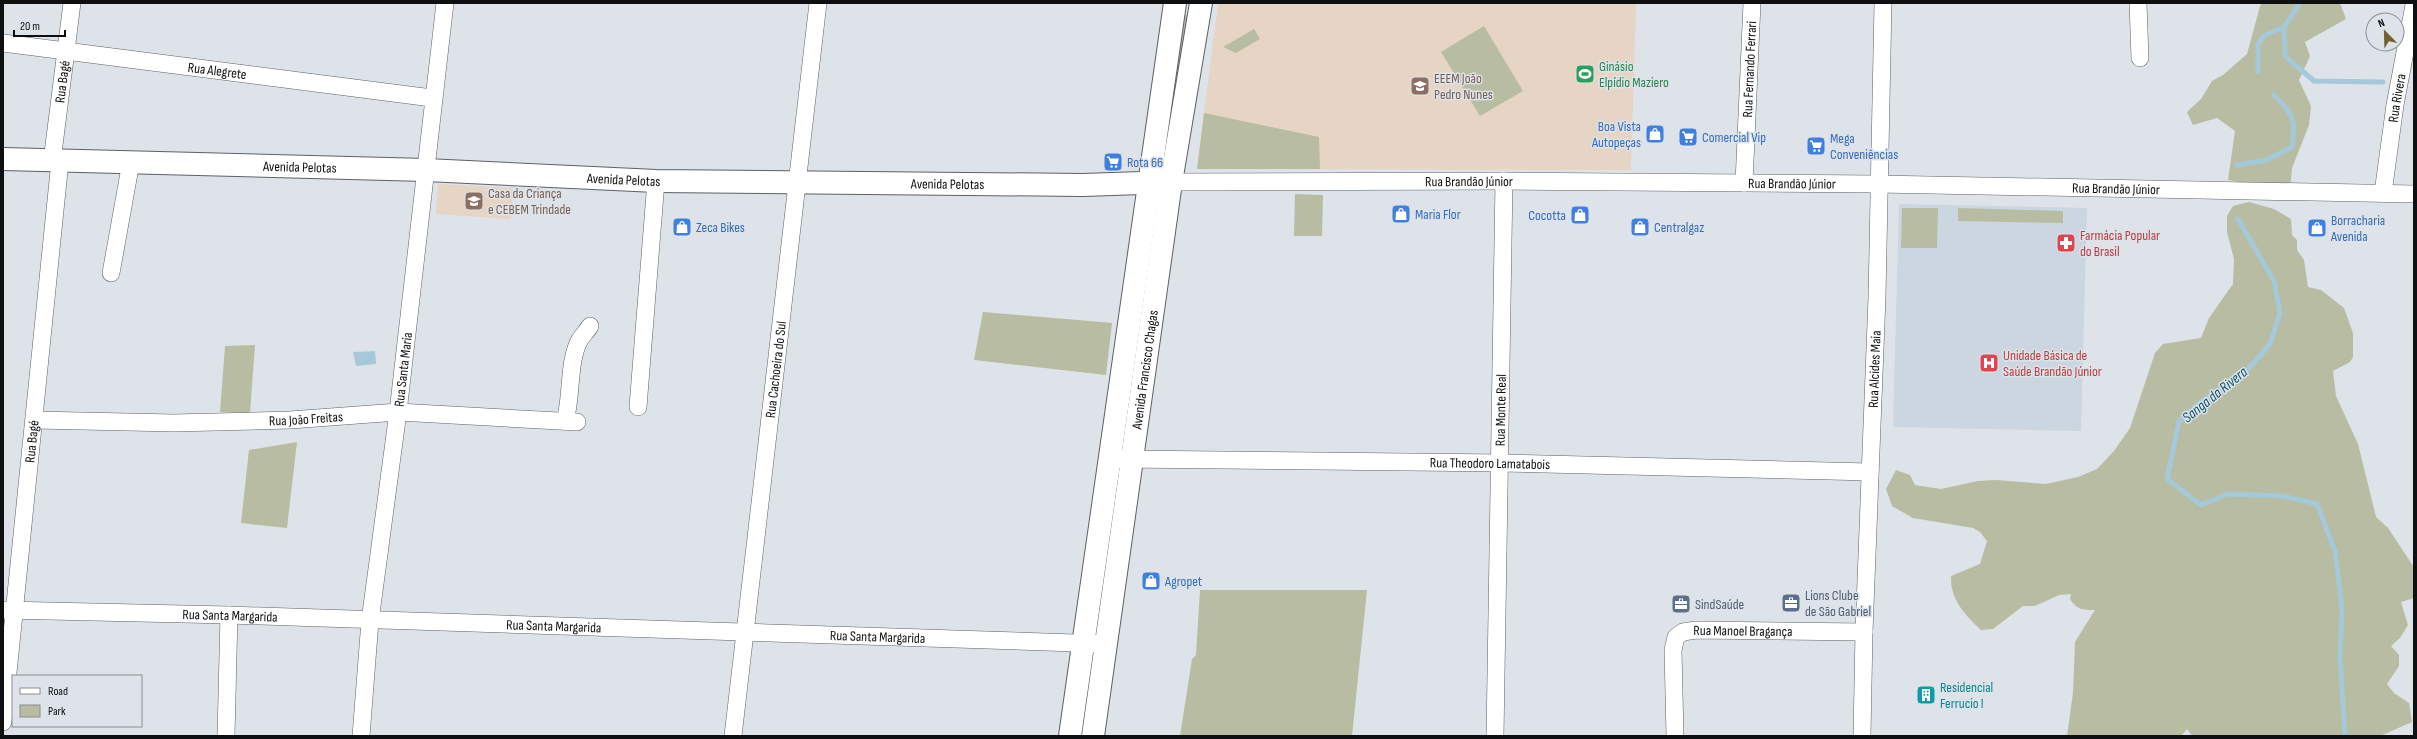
<svg xmlns="http://www.w3.org/2000/svg" width="2417" height="739" font-family="'Sofia Sans Condensed',sans-serif">
<style>
.built{fill:#cbd6e1}
.education{fill:#e6d5c4}
.green{fill:#b8bca2}
.water{fill:#a5c9d8}
.lines{fill:none;stroke-linecap:round;stroke-linejoin:round}
.stream{stroke:#a5c9d8;stroke-width:5}
.street-casing{stroke:#5c6166;stroke-width:18}
.secondary-casing{stroke:#5c6166;stroke-width:24}
.street{stroke:#fff;stroke-width:17}
.secondary{stroke:#fff;stroke-width:22}
.labels{text-anchor:middle;dominant-baseline:central;stroke-width:3;stroke-linejoin:round;paint-order:stroke}
.leisure-label{font-size:14px;fill:#27864d;stroke:#dde3e8;text-anchor:start}
.street-label{font-size:14px;fill:#0d0f11;stroke:#dde3e8}
.education-label{font-size:14px;fill:#785e54;stroke:#dde3e8;text-anchor:start}
.shop-label{font-size:14px;fill:#366cbe;stroke:#dde3e8;text-anchor:start}
.health-label{font-size:14px;fill:#be3a42;stroke:#dde3e8;text-anchor:start}
.service-label{font-size:14px;fill:#4e5e75;stroke:#dde3e8;text-anchor:start}
.culture-label{font-size:14px;fill:#0d838f;stroke:#dde3e8;text-anchor:start}
.water-label{font-size:15px;font-style:italic;fill:#10556b;stroke:#dde3e8}
</style>
<rect width="100%" height="100%" fill="#dde3e8"/>
<!-- built -->
<path class="built" d="M1899 204 2087 208 2081 431 1893 427Z"/>
<!-- education -->
<g class="education">
<path d="M1218 3H1636L1631 170 1197 169Z"/>
<path d="M438 184 513 188 511 219 436 214Z"/>
</g>
<!-- green -->
<g class="green">
<path d="M2261 3H2340L2346 19 2305 42 2310 56 2299 80 2311 106 2309 125 2292 168 2290 190 2228 180 2235 131 2217 118 2193 125 2187 112 2201 99 2212 81 2223 75 2247 54Z"/>
<path d="M1181 14 1192 16 1174 143 1163 142Z"/>
<path d="M1484 26 1523 91 1480 116 1441 52Z"/>
<path d="M1254 29 1260 39 1236 53 1223 47Z"/>
<path d="M1204 113 1319 137 1320 169H1197Z"/>
<path d="M1295 194 1323 195 1322 236H1294Z"/>
<path d="M2249 202 2274 209 2291 219 2292 235 2297 240V250L2304 260 2308 287 2321 290 2344 308 2353 333V357L2350 362 2333 371 2336 396 2358 444 2376 517 2388 528 2413 566 2414 598 2401 602 2408 625 2400 638 2391 646 2399 655V666L2387 684 2394 693 2409 703 2412 722 2380 736H2192L2187 729 2181 736H2067L2073 693 2075 642 2095 610C2083 610 2077 610 2070 599L2071 594 2059 595 2035 606H2023L1993 629 1981 630C1964 614 1950 599 1951 576L1980 564 1987 541 1980 532 1973 528 1913 518 1892 506 1886 489 1896 470 1910 475 1915 485 1941 489 1978 481 1996 480 2046 484 2078 477 2097 469 2114 451 2130 428 2155 353 2163 344 2201 338 2209 318 2233 284 2234 259 2227 232V216L2233 206Z"/>
<path d="M1902 208H1938L1937 248H1901Z"/>
<path d="M1958 208 2063 211V223L1958 221Z"/>
<path d="M983 312 1112 323 1106 375 974 360Z"/>
<path d="M255 345 250 413 220 412 225 346Z"/>
<path d="M297 442 287 528 241 523 249 450Z"/>
<path d="M1200 590H1367L1352 736H1180L1192 659 1196 655Z"/>
</g>
<!-- water -->
<path class="water" d="M375 351 376 364 356 366 353 352Z"/>
<g class="lines">
<!-- stream -->
<g class="stream">
<path d="M2284 27 2285 56 2314 81 2383 82"/>
<path d="M2258 71V44L2265 35 2284 27 2300 3"/>
<path d="M2237 165 2267 160 2292 147C2295 119 2295 116 2274 95"/>
<path d="M2238 219 2274 281 2280 313 2270 344 2245 373 2203 400 2179 421 2167 479 2201 505 2228 494 2283 496 2317 504 2335 551 2342 609 2340 658 2345 736"/>
</g>
<defs>
<g id="street">
<path d="M2138 3 2140 58"/>
<path id="s1" d="M3 43 432 98"/>
<path id="s2" d="M52 161 72 3"/>
<path id="s3" d="M1171 182 1504 181 1878 184 2414 194"/>
<path id="s4" d="M1744 183 1752 3"/>
<path id="s5" d="M2383 193 2395 105 2414 5"/>
<path d="M111 273 131 162"/>
<path d="M638 407 656 181"/>
<path id="s6" d="M35 420 174 423 290 420 398 412 577 422"/>
<path d="M565 421C572 397 568 363 579 341 582 336 587 331 590 326"/>
<path id="s7" d="M1120 459 1501 463 1870 472"/>
<path id="s8" d="M3 610 229 615 1105 644"/>
<path id="s9" d="M3 722 60 161"/>
<path d="M226 736 229 615"/>
<path id="s10" d="M361 736 370 621 398 412 445 3"/>
<path id="s11" d="M733 736 818 3"/>
<path id="s12" d="M1495 736 1504 181"/>
<path id="s13" d="M1675 736 1673 650 1676 637 1683 632 1696 630 1864 632"/>
<path id="s14" d="M1862 736 1864 632 1877 297 1883 3"/>
</g>
<g id="secondary">
<path id="s15" d="M3 159 426 170 656 181 1083 185 1171 182"/>
<path d="M1070 736 1175 3"/>
<path id="s16" d="M1093 736 1171 182 1201 3"/>
</g>
</defs>
<!-- street casing -->
<use href="#street" class="street-casing"/>
<!-- secondary casing -->
<use href="#secondary" class="secondary-casing"/>
<!-- street -->
<use href="#street" class="street"/>
<!-- secondary -->
<use href="#secondary" class="secondary"/>
</g>
<!-- icons -->
<defs>
<symbol id="stadium-square" viewBox="-11 -11 22 22"><rect x="-9" y="-9" width="18" height="18" rx="4" fill="#2e9e5b" stroke="#dde3e8"/><path d="M0-5a6.5 5 0 1 0 0 10a6.5 5 0 1 0 0-10ZM-3.5-1.8h7v3.6h-7Z" fill="#fff"/></symbol>
<symbol id="school-square" viewBox="-11 -11 22 22"><rect x="-9" y="-9" width="18" height="18" rx="4" fill="#8d6e63" stroke="#dde3e8"/><path d="M0-5L7-2L0 1L-7-2ZM-4 1L0 2.5L4 1V4Q0 6-4 4Z" fill="#fff"/></symbol>
<symbol id="shop-square" viewBox="-11 -11 22 22"><rect x="-9" y="-9" width="18" height="18" rx="4" fill="#3f7fe0" stroke="#dde3e8"/><path d="M-5-2.5h2.3a2.7 3.5 0 0 1 5.4 0H5L5.5 6h-11ZM-1.5-2.5h3a1.5 2.3 0 0 0-3 0Z" fill="#fff"/></symbol>
<symbol id="supermarket-square" viewBox="-11 -11 22 22"><rect x="-9" y="-9" width="18" height="18" rx="4" fill="#3f7fe0" stroke="#dde3e8"/><path d="M-6-5.5h2.5l.6 2H6L4.5 2H-2.5L-4.4-4H-6ZM-1.5 3.2a1.3 1.3 0 1 0 .1 0ZM3 3.2a1.3 1.3 0 1 0 .1 0Z" fill="#fff"/></symbol>
<symbol id="pharmacy-square" viewBox="-11 -11 22 22"><rect x="-9" y="-9" width="18" height="18" rx="4" fill="#e0444e" stroke="#dde3e8"/><path d="M-2-6h4v4h4v4h-4v4h-4v-4h-4v-4h4Z" fill="#fff"/></symbol>
<symbol id="hospital-square" viewBox="-11 -11 22 22"><rect x="-9" y="-9" width="18" height="18" rx="4" fill="#e0444e" stroke="#dde3e8"/><path d="M-5-5h3v3.5h4V-5h3V5h-3V1.5h-4V5h-3Z" fill="#fff"/></symbol>
<symbol id="office-square" viewBox="-11 -11 22 22"><rect x="-9" y="-9" width="18" height="18" rx="4" fill="#5c6f8a" stroke="#dde3e8"/><path d="M-6-3h4V-5.5h4V-3h4V5H-6ZM-1-4.5V-3h2v-1.5ZM-6 0V1H6V0Z" fill="#fff"/></symbol>
<symbol id="building-square" viewBox="-11 -11 22 22"><rect x="-9" y="-9" width="18" height="18" rx="4" fill="#0f9aa8" stroke="#dde3e8"/><path d="M-4-6H4V6H1V3H-1V6H-4ZM-2.5-4.3h1.7v1.8h-1.7ZM.8-4.3h1.7v1.8H.8ZM-2.5-1h1.7V.8h-1.7ZM.8-1h1.7V.8H.8Z" fill="#fff"/></symbol>
</defs>
<g fill-rule="evenodd">
<use href="#stadium-square" x="1574" y="63" width="22" height="22"/>
<use href="#school-square" x="1409" y="75" width="22" height="22"/>
<use href="#shop-square" x="1644" y="123" width="22" height="22"/>
<use href="#supermarket-square" x="1677" y="126" width="22" height="22"/>
<use href="#supermarket-square" x="1805" y="135" width="22" height="22"/>
<use href="#supermarket-square" x="1102" y="151" width="22" height="22"/>
<use href="#school-square" x="463" y="190" width="22" height="22"/>
<use href="#shop-square" x="1390" y="203" width="22" height="22"/>
<use href="#shop-square" x="1569" y="204" width="22" height="22"/>
<use href="#shop-square" x="671" y="216" width="22" height="22"/>
<use href="#shop-square" x="1629" y="216" width="22" height="22"/>
<use href="#shop-square" x="2306" y="217" width="22" height="22"/>
<use href="#pharmacy-square" x="2055" y="232" width="22" height="22"/>
<use href="#hospital-square" x="1978" y="352" width="22" height="22"/>
<use href="#shop-square" x="1140" y="570" width="22" height="22"/>
<use href="#office-square" x="1780" y="592" width="22" height="22"/>
<use href="#office-square" x="1670" y="593" width="22" height="22"/>
<use href="#building-square" x="1915" y="684" width="22" height="22"/>
</g>
<g class="labels">
<!-- leisure labels -->
<g class="leisure-label">
<text x="1599" y="66">Ginásio<tspan x="1599" dy="16">Elpídio Maziero</tspan></text>
</g>
<!-- street labels -->
<g class="street-label">
<text stroke="none"><textPath href="#s4" startOffset="114">Rua Fernando Ferrari</textPath></text>
<text stroke="none"><textPath href="#s1" startOffset="216">Rua Alegrete</textPath></text>
<text stroke="none"><textPath href="#s2" startOffset="80">Rua Bagé</textPath></text>
<text stroke="none"><textPath href="#s5" startOffset="96">Rua Rivera</textPath></text>
<text stroke="none"><textPath href="#s15" startOffset="297">Avenida Pelotas</textPath></text>
<text stroke="none"><textPath href="#s15" startOffset="621">Avenida Pelotas</textPath></text>
<text stroke="none"><textPath href="#s3" startOffset="298">Rua Brandão Júnior</textPath></text>
<text stroke="none"><textPath href="#s3" startOffset="621">Rua Brandão Júnior</textPath></text>
<text stroke="none"><textPath href="#s15" startOffset="945">Avenida Pelotas</textPath></text>
<text stroke="none"><textPath href="#s3" startOffset="945">Rua Brandão Júnior</textPath></text>
<text stroke="none"><textPath href="#s11" startOffset="369">Rua Cachoeira do Sul</textPath></text>
<text stroke="none"><textPath href="#s16" startOffset="370">Avenida Francisco Chagas</textPath></text>
<text stroke="none"><textPath href="#s10" startOffset="369">Rua Santa Maria</textPath></text>
<text stroke="none"><textPath href="#s14" startOffset="367">Rua Alcides Maia</textPath></text>
<text stroke="none"><textPath href="#s12" startOffset="326">Rua Monte Real</textPath></text>
<text stroke="none"><textPath href="#s6" startOffset="271">Rua João Freitas</textPath></text>
<text stroke="none"><textPath href="#s9" startOffset="282">Rua Bagé</textPath></text>
<text stroke="none"><textPath href="#s7" startOffset="370">Rua Theodoro Lamatabois</textPath></text>
<text stroke="none"><textPath href="#s8" startOffset="227">Rua Santa Margarida</textPath></text>
<text stroke="none"><textPath href="#s8" startOffset="551">Rua Santa Margarida</textPath></text>
<text stroke="none"><textPath href="#s13" startOffset="168">Rua Manoel Bragança</textPath></text>
<text stroke="none"><textPath href="#s8" startOffset="875">Rua Santa Margarida</textPath></text>
</g>
<!-- education labels -->
<g class="education-label">
<text x="1434" y="78">EEEM João<tspan x="1434" dy="16">Pedro Nunes</tspan></text>
<text x="488" y="193">Casa da Criança<tspan x="488" dy="16">e CEBEM Trindade</tspan></text>
</g>
<!-- shop labels -->
<g class="shop-label">
<text x="1641" y="126" text-anchor="end">Boa Vista<tspan x="1641" dy="16">Autopeças</tspan></text>
<text x="1702" y="137">Comercial Vip</text>
<text x="1830" y="138">Mega<tspan x="1830" dy="16">Conveniências</tspan></text>
<text x="1127" y="162">Rota 66</text>
<text x="1415" y="214">Maria Flor</text>
<text x="1566" y="215" text-anchor="end">Cocotta</text>
<text x="2331" y="220">Borracharia<tspan x="2331" dy="16">Avenida</tspan></text>
<text x="696" y="227">Zeca Bikes</text>
<text x="1654" y="227">Centralgaz</text>
<text x="1165" y="581">Agropet</text>
</g>
<!-- health labels -->
<g class="health-label">
<text x="2080" y="235">Farmácia Popular<tspan x="2080" dy="16">do Brasil</tspan></text>
<text x="2003" y="355">Unidade Básica de<tspan x="2003" dy="16">Saúde Brandão Júnior</tspan></text>
</g>
<!-- service labels -->
<g class="service-label">
<text x="1805" y="595">Lions Clube<tspan x="1805" dy="16">de São Gabriel</tspan></text>
<text x="1695" y="604">SindSaúde</text>
</g>
<!-- culture labels -->
<g class="culture-label">
<text x="1940" y="687">Residencial<tspan x="1940" dy="16">Ferrucio I</tspan></text>
</g>
<!-- water labels -->
<g class="water-label">
<text transform="translate(2215 395) rotate(-39)">Sanga da Rivera</text>
</g>
</g>
<!-- border -->
<rect width="2417" height="739" fill="none" stroke="#0d0f11" stroke-width="8"/>
<!-- legend -->
<rect x="12" y="675" width="130" height="52" fill="#dde3e8" stroke="#8a8e92"/>
<rect x="20" y="688" width="20" height="6" fill="#ffffff" stroke="#8a8e92"/>
<text x="48" y="695" font-size="12" fill="#0d0f11">Road</text>
<rect x="20" y="705" width="20" height="12" fill="#b8bca2" stroke="#8a8e92"/>
<text x="48" y="715" font-size="12" fill="#0d0f11">Park</text>
<!-- north arrow -->
<g transform="translate(2385 32) rotate(337)"><circle r="19" fill="#dde3e8" stroke="#8a8e92"/>
<path d="M0-3L7 15L0 10L-7 15Z" fill="#716330"/>
<text y="-6" font-size="11" font-weight="bold" text-anchor="middle" fill="#0d0f11">N</text>
</g>
<!-- scale -->
<path d="M14 30v6h51v-6" fill="none" stroke="#0d0f11" stroke-width="2"/>
<text x="20" y="30" font-size="12" fill="#0d0f11" stroke="#dde3e8" stroke-width="3" paint-order="stroke">20 m</text>
</svg>
